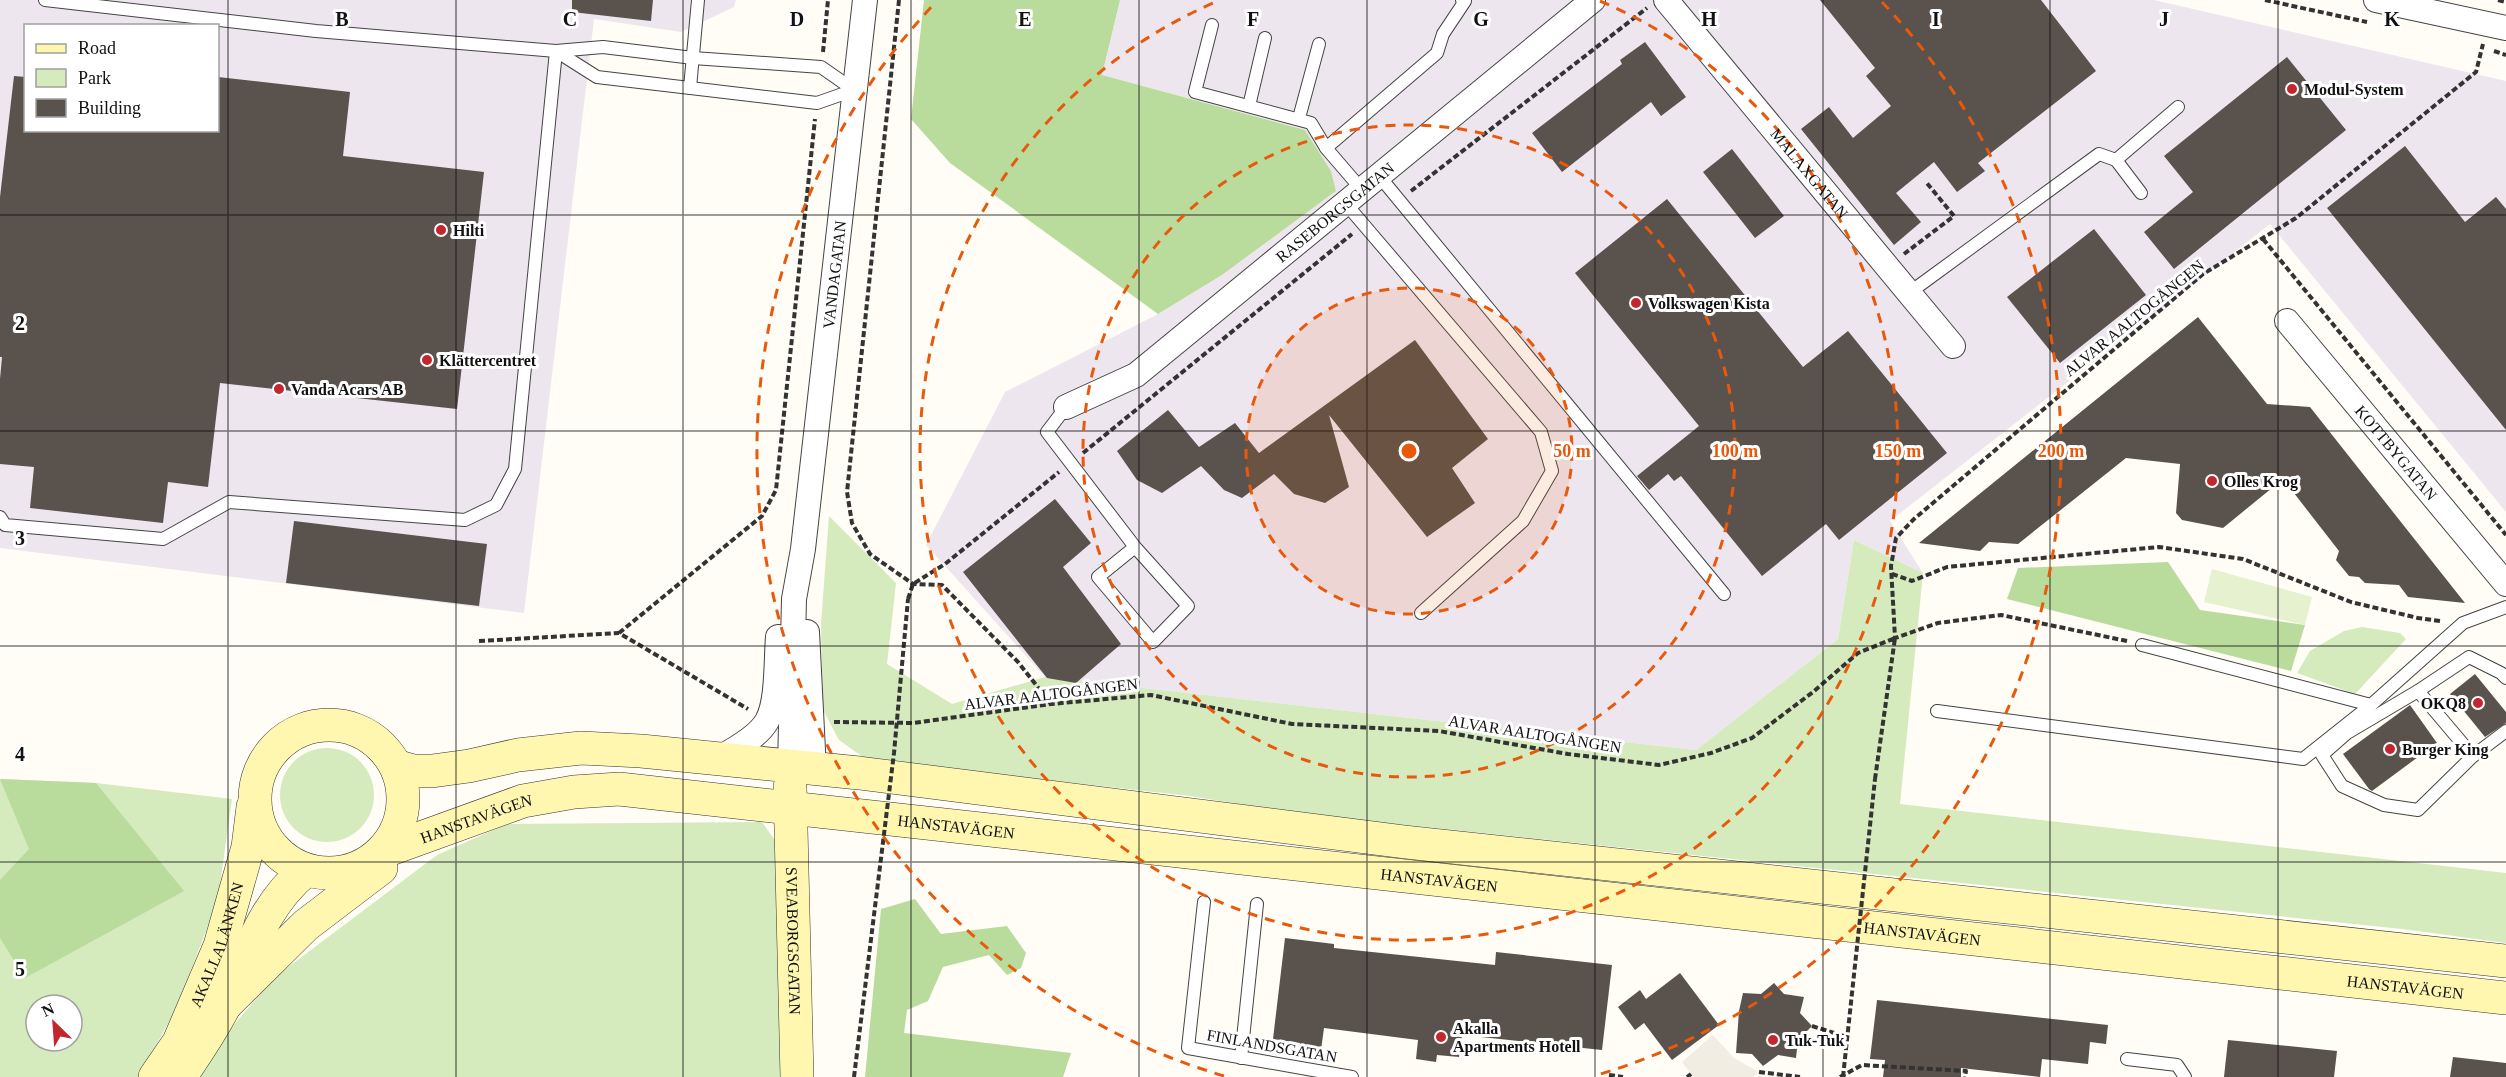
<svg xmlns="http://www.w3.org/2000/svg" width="2506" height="1077" font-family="'Times New Roman',serif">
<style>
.industrial{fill:#eee6ef;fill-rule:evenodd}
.green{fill:#d5ebbd;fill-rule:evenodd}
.forest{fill:#b9dc9c}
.pitch{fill:#e6f2cf}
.plaza{fill:#f1ede2}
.building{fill:#5a524d}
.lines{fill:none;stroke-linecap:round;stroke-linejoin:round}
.lane-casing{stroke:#444;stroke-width:14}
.street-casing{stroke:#444;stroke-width:26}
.secondary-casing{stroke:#333;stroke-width:34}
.path{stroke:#333;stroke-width:4;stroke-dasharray:6 3;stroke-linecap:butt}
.lane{stroke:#fff;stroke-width:12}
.street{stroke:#fff;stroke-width:24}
.secondary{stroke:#fff6b0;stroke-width:33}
.path-bridge{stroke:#333;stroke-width:4;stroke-dasharray:6 3;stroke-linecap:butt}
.grid{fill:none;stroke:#111;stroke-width:1.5;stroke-opacity:0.55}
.ring{fill:none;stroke:#e8590c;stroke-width:3;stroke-dasharray:10 8}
.poi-dot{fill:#c4262e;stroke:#fff;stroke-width:2}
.labels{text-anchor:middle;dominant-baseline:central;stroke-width:6;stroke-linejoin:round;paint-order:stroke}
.poi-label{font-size:16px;font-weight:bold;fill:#111;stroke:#fff;text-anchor:start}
.street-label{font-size:16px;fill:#111;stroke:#fff}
.grid-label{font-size:20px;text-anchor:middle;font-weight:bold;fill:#111;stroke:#fff;stroke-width:6;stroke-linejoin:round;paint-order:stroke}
.centre{fill:#e8590c;stroke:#fff;stroke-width:3}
.ring-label{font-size:18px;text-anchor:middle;font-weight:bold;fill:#e8590c;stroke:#fff;stroke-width:6;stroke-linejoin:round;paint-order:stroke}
</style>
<rect width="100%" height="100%" fill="#fffdf5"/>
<!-- industrial -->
<g class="industrial">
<path d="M0 0H736L734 7 681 32 594 19 524 613 0 548ZM26 26H218V130H26Z"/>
<path d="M1120 0H2154L2506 81V512L2270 224 1890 521 1923 573 1854 540 1838 639 1696 750 1045 677 926 545 1005 392 1158 314 1222 275 1336 191 1331 171 1305 130 1102 75Z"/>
</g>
<!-- green -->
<g class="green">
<path d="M829 516 896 583 887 664 952 704 1045 677 1696 750 1838 639 1854 540 1923 573 1900 804 2506 873V943L2402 929 1300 814 1190 796 867 760 839 740 823 710 821 624Z"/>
<path d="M2362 627 2400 633 2406 639 2355 694 2297 673 2310 651 2344 631Z"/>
<circle cx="327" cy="795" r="47"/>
<path d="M0 779 96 783 232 799 218 899 176 1010 138 1077H0ZM36 1005H72V1041H36Z"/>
<path d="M762 822 779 846 790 1077H193L206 1057 275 977 437 855 507 824Z"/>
</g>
<!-- forest -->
<g class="forest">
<path d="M924 0H1120L1102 75 1305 130 1331 171 1336 191 1222 275 1158 314 950 163 911 119Z"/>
<path d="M2168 562 2200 610 2305 625 2291 671 2007 599 2018 568Z"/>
<path d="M0 779 96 783 184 891 25 978 0 938V880L29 849Z"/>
<path d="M915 899 941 934 1007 926 1026 953 1021 968 1007 975 989 955 943 967 928 1001 907 1010 904 1033 1071 1053 1063 1077H865L881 909Z"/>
</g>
<!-- pitch -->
<path class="pitch" d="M2212 569 2312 597 2305 625 2204 602Z"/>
<!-- plaza -->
<path class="plaza" d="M1713 1035 1734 1058 1759 1072 1753 1077H1690L1691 1074 1682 1062Z"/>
<!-- building -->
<g class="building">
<path d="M572 0H653L651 21 572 12Z"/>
<path d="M1820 0H2041L2096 71 1978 163 1985 171 1957 192 1934 162 1896 193 1921 222 1894 245 1801 129 1829 107 1853 138 1891 106 1866 76 1875 68Z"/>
<path d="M1645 42 1686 97 1661 116 1651 102 1562 172 1532 133 1622 64 1620 60Z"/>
<path d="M2287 57 2346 130 2174 269 2144 232 2193 192 2164 156Z"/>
<path d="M14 76 26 77V130H218V77L350 92 343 156 484 172 457 409 220 383 208 487 168 482 163 523 30 508 34 467 0 464V379L2 357H0V197Z"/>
<path d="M2405 146 2465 222 2496 197 2506 209V430L2327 208Z"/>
<path d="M1732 149 1784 216 1755 238 1703 172Z"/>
<path d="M1667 199 1803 367 1848 331 1947 453 1839 540 1826 524 1762 576 1681 476 1674 481 1668 474 1649 490 1637 476 1699 426 1575 273Z"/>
<path d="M2094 229 2146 295 2060 363 2007 297Z"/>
<path d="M2198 317 2267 404 2310 407 2465 603 2408 597 2399 585 2365 583 2359 577 2349 576 2336 560 2339 551 2283 479 2223 528 2182 520 2176 513 2180 464 2126 458 2018 544 1989 542 1980 551 1919 543Z"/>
<path d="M1415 340 1488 439 1452 468 1475 503 1427 537 1329 415 1349 487 1325 503 1294 494 1274 474 1242 498 1224 490 1201 466 1162 493 1137 480 1117 451 1168 410 1199 447 1235 423 1259 453Z"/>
<path d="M1055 499 1091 543 1063 567 1121 644 1076 683 1047 678 963 572Z"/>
<path d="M294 521 487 544 479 606 286 583Z"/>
<path d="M2475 674 2506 712V723L2485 737 2450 694Z"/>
<path d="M2410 705 2437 743 2372 791 2369 789 2343 754Z"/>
<path d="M1285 938 1334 944V948L1495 965 1496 952 1612 965 1602 1050 1462 1035 1459 1057 1437 1055 1436 1062 1416 1059 1418 1040 1324 1028 1321 1050 1299 1048 1300 1043 1273 1039Z"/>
<path d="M1680 973 1719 1025 1672 1060 1644 1023 1635 1030 1618 1007 1640 990 1646 999Z"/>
<path d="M1774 983 1784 994 1804 997 1800 1013 1812 1026 1798 1040 1796 1058 1778 1055 1763 1066 1752 1054 1736 1053 1739 1011 1743 993 1761 994Z"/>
<path d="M1877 1000 2108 1025 2106 1044 2090 1042 2088 1064 2042 1059 2040 1077 1961 1068V1077H1883L1885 1060 1870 1059Z"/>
<path d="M2228 1040 2337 1051 2334 1077H2224Z"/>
<path d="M2453 1057 2506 1063V1077H2450Z"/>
</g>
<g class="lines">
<defs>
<g id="lane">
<path d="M45 0 316 31 556 51 603 47 693 58 821 67 854 90"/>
<path d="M1212 25 1195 92 1311 123 1326 148"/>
<path d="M556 51 597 77 817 103 854 90"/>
<path d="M690 88 698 0"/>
<path d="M1249 106 1265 38"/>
<path d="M1299 118 1319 44"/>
<path d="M2116 160 2141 193"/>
<path d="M1380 177 1724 594"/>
<path d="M1363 191 1326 148 1437 53 1443 34 1465 1 1462 0"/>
<path d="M1346 204 1541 432 1552 471 1523 521 1421 613"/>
<path d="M1909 293 2099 154 2116 160 2178 107"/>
<path d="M1066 407 1047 432 1135 547 1098 577 1153 642 1188 606 1135 547"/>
<path d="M0 517 5 525 163 539 229 502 465 520 496 505 515 469 556 51"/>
<path d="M2142 645 2371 705"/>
<path d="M2506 678 2501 673 2469 657 2418 691 2473 756 2506 731"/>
<path d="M2418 691 2347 733 2322 755 2342 786 2384 805 2418 810 2473 756"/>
<path d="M1937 711 2303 759 2371 705 2463 623 2506 607"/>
<path d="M1204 902 1188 1048 1352 1077"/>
<path d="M1241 1058 1257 904"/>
<path d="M2127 1059 2177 1065 2185 1077"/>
</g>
<g id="street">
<path id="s1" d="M1666 0 1953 346"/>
<path d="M2376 0 2506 28"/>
<path id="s2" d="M2287 321 2506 584"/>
<path id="s3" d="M1066 407 1136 375 1593 0"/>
<path d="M807 632 814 770"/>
<path d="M719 758C734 750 758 737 767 721 778 702 776 659 778 637"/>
<path id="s4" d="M790 767 794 599 803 549 865 0"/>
</g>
<g id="secondary">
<circle cx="329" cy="799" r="74"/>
<path d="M396 766 413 771H432L469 766 518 755 581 748 641 751 859 773 1405 842 2506 961"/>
<path id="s5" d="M790 787 797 1077"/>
<path id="s6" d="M382 852 523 801 574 792 619 789 2506 998"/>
<path d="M224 1006 306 925 381 868"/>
<path id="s7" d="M155 1077 179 1042 220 946 248 847 253 807"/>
<path d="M180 1077C196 1054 211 1031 224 1007 248 958 262 905 306 870"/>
</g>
</defs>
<!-- lane casing -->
<use href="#lane" class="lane-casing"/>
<!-- street casing -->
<use href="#street" class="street-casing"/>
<!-- secondary casing -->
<use href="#secondary" class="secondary-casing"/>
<!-- path -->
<g class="path">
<path d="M899 0 847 492 852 523 870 554 913 584 942 585 1018 662 1051 704"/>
<path d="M2265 0 2367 22"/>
<path d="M2498 0 2506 2"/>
<path d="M2494 51 2506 55"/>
<path d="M823 52 828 0"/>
<path d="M1411 191 1647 8"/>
<path d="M2263 239 2506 535"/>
<path d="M1904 254 1954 216 1926 182"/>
<path d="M1083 453 1352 234"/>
<path d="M1892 574 1912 581 1947 567 2159 547 2243 559 2351 602 2418 618 2440 621"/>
<path d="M908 599 913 584 945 564 1059 472"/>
<path d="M619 633 762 516 776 490 815 119"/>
<path d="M479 641 619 633 748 709"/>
<path d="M2127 641 2001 615 1938 623 1895 638 1891 566 1896 538 1914 519 2203 274 2296 218 2476 72 2483 44"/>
<path d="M834 722 913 723 1051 704 1151 695 1292 724 1439 731 1568 754 1659 765 1711 753 1752 738 1813 692 1858 653 1895 638 1875 779"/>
<path d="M1812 1026 1847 1037"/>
<path d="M1759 1072 1800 1077"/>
<path d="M1609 1075 1623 1077"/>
<path d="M1687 1077 1691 1074"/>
<path d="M1840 1077 1862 1065 1966 1071 1965 1077"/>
</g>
<!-- lane -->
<use href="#lane" class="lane"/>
<!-- street -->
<use href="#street" class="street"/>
<!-- secondary -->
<use href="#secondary" class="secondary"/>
<!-- path-bridge -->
<g class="path-bridge">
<path d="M854 1077 894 753 908 599"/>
<path d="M1843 1077 1875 779"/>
</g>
</g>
<!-- grid -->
<path class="grid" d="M228 0V1077M456 0V1077M683 0V1077M911 0V1077M1139 0V1077M1367 0V1077M1595 0V1077M1823 0V1077M2050 0V1077M2278 0V1077M0 215H2506M0 431H2506M0 646H2506M0 862H2506"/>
<!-- distance rings -->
<circle cx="1409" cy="451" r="163" fill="#e8590c" fill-opacity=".12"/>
<g class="ring">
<circle cx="1409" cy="451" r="163"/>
<circle cx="1409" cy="451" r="326"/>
<path d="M1600 1A489 489 0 1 1 1218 1"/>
<path d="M1224 1076A652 652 0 0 1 936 2M1882 2A652 652 0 0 1 1594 1076"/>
</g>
<!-- markers -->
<g class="poi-dot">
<circle cx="2292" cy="89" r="6"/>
<circle cx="441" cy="230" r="6"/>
<circle cx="1636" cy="303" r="6"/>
<circle cx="427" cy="360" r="6"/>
<circle cx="279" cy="389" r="6"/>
<circle cx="2212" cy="481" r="6"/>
<circle cx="2478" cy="703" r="6"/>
<circle cx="2390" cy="749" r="6"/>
<circle cx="1441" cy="1037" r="6"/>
<circle cx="1773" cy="1040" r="6"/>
</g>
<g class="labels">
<!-- poi labels -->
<g class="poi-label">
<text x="2304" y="89">Modul-System</text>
<text x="453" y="230">Hilti</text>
<text x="1648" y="303">Volkswagen Kista</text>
<text x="439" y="360">Klättercentret</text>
<text x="291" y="389">Vanda Acars AB</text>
<text x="2224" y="481">Olles Krog</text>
<text x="2466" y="703" text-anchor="end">OKQ8</text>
<text x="2402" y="749">Burger King</text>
<text x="1453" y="1028">Akalla<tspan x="1453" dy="18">Apartments Hotell</tspan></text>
<text x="1785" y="1040">Tuk-Tuk</text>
</g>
<!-- street labels -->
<g class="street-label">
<text stroke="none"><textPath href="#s1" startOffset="225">MALAXGATAN</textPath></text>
<text stroke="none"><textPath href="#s3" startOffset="334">RASEBORGSGATAN</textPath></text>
<text stroke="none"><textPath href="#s4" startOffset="495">VANDAGATAN</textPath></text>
<text transform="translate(2134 318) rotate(-39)">ALVAR AALTOGÅNGEN</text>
<text stroke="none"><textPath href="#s2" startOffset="171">KOTTBYGATAN</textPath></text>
<text transform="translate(1051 694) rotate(-7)">ALVAR AALTOGÅNGEN</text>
<text transform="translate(1535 734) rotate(9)">ALVAR AALTOGÅNGEN</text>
<text stroke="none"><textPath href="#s6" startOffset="100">HANSTAVÄGEN</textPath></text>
<text stroke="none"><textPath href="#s6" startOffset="586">HANSTAVÄGEN</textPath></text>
<text stroke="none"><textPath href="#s6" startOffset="1072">HANSTAVÄGEN</textPath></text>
<text stroke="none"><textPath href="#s6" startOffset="1558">HANSTAVÄGEN</textPath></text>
<text stroke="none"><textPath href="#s5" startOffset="154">SVEABORGSGATAN</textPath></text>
<text stroke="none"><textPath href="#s7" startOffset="147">AKALLALÄNKEN</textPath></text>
<text stroke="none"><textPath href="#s6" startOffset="2044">HANSTAVÄGEN</textPath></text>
<text transform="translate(1272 1046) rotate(10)">FINLANDSGATAN</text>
</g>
</g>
<g class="grid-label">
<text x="342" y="26">B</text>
<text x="570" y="26">C</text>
<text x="797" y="26">D</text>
<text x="1025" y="26">E</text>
<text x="1253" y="26">F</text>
<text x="1481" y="26">G</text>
<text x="1709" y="26">H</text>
<text x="1936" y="26">I</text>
<text x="2164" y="26">J</text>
<text x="2392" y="26">K</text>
<text x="20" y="330">2</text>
<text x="20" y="545">3</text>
<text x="20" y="761">4</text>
<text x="20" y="976">5</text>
</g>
<circle cx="1409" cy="451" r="9" class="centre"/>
<g class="ring-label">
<text x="1572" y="457">50 m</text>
<text x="1735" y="457">100 m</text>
<text x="1898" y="457">150 m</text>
<text x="2061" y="457">200 m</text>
</g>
<!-- legend -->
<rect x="24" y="24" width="195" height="108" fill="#ffffff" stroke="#a0a0a0" stroke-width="1.5"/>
<rect x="36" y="44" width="30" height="9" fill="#fff6b0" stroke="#a0a0a0" stroke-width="1.5"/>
<text x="78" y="54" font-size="18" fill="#111111">Road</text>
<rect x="36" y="69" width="30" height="18" fill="#d5ebbd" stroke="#a0a0a0" stroke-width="1.5"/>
<text x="78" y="84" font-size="18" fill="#111111">Park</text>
<rect x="36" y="99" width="30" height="18" fill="#5a524d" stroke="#a0a0a0" stroke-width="1.5"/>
<text x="78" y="114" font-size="18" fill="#111111">Building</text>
<!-- north arrow -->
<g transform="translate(54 1023) rotate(335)"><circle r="28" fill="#ffffff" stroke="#a0a0a0" stroke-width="1.5"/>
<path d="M0-4.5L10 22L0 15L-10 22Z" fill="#c4262e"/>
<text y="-9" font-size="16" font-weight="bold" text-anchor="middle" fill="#111111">N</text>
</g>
</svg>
